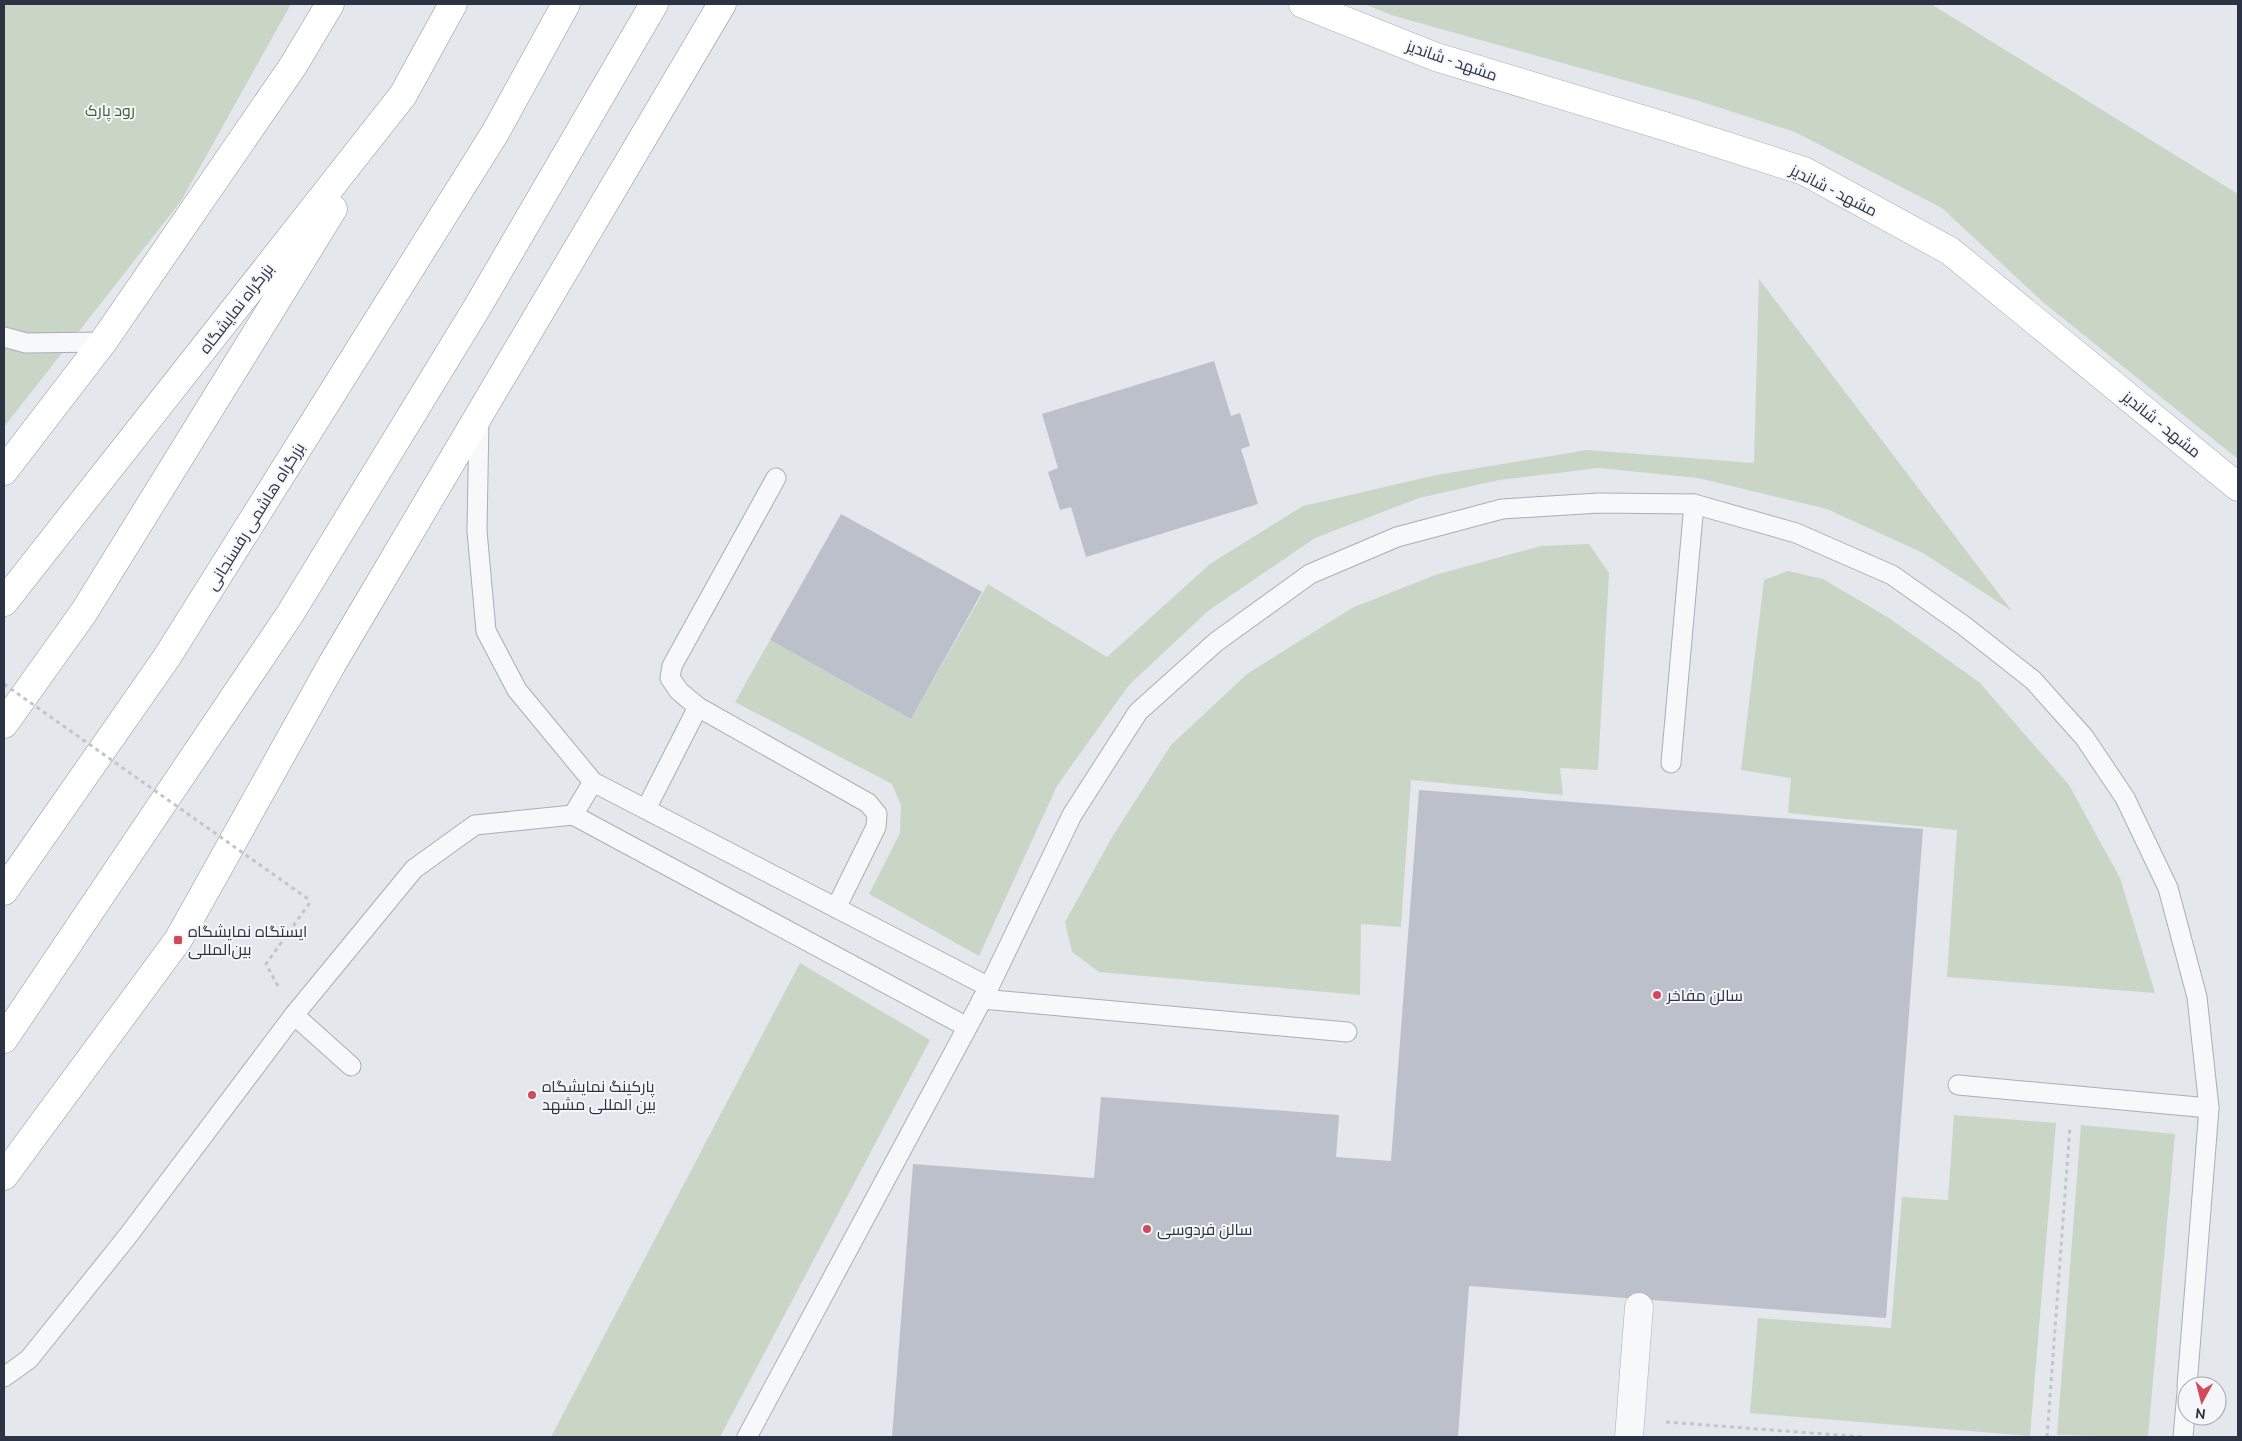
<svg xmlns="http://www.w3.org/2000/svg" width="2242" height="1441" font-family="Ubuntu,Cairo,sans-serif">
<style>
.green{fill:#c9d6c5}
.building{fill:#bbc0ca}
.lines{fill:none;stroke-linecap:round;stroke-linejoin:round}
.service-casing{stroke:#a9aeb7;stroke-width:21}
.pedestrian-casing{stroke:#a9aeb7;stroke-width:29}
.secondary-casing{stroke:#a9aeb7;stroke-width:29}
.trunk-casing{stroke:#8b94a3;stroke-width:29}
.path{stroke:#c2c5cb;stroke-width:3;stroke-dasharray:4 4;stroke-linecap:butt}
.service{stroke:#f7f8fa;stroke-width:19}
.pedestrian{stroke:#f7f8fa;stroke-width:28}
.secondary{stroke:#fff;stroke-width:28}
.trunk{stroke:#fff;stroke-width:28}
.path-bridge{stroke:#c2c5cb;stroke-width:3;stroke-dasharray:4 4;stroke-linecap:butt}
.poi-dot{fill:#d1495b;stroke:#f4f6f9;stroke-width:2}
.labels{text-anchor:middle;dominant-baseline:central;stroke-width:4;stroke-linejoin:round;paint-order:stroke}
.street-label{font-size:16px;fill:#2b3445;stroke:#f4f6f9}
.park-label{font-size:16px;fill:#3f6138;stroke:#f4f6f9}
.poi-label{font-size:16px;fill:#2b3445;stroke:#f4f6f9;text-anchor:start}
</style>
<rect width="100%" height="100%" fill="#e4e7ec"/>
<!-- green -->
<g class="green">
<path d="M4 4H291L181 201 4 427Z"/>
<path d="M1365 4H1931L2238 194V459L2044 303 1942 208 1795 132 1699 101 1391 15Z"/>
<path d="M1759 279 2012 611 1923 553 1827 509 1698 478 1599 468 1499 480 1419 498 1315 538 1208 611 1129 685 1057 786 979 956 869 894 900 833 901 805 892 784 735 702 770 640 911 719 988 584 1107 657 1210 564 1303 506 1436 475 1587 450 1754 463Z"/>
<path d="M1589 544 1609 573 1598 770 1560 768 1563 795 1411 780 1401 927 1361 924 1360 995 1099 972 1072 952 1065 922 1111 839 1171 745 1247 674 1352 608 1435 575 1541 546Z"/>
<path d="M1788 571 1823 579 1889 618 1979 682 2069 785 2120 878 2155 993 1947 977 1957 830 1788 813 1791 778 1741 770 1764 580Z"/>
<path d="M800 963 930 1040 720 1437H551Z"/>
<path d="M1954 1115 2056 1123 2030 1436 1750 1413 1758 1318 1891 1328 1902 1197 1948 1200Z"/>
<path d="M2081 1125 2175 1134 2148 1437 2057 1435Z"/>
</g>
<!-- building -->
<g class="building">
<path d="M1214 361 1231 416 1240 413 1250 446 1241 449 1258 504 1086 557 1071 507 1060 510 1048 472 1058 468 1042 414Z"/>
<path d="M841 514 982 592 911 719 770 640Z"/>
<path d="M1419 790 1923 829 1886 1318 1469 1286 1458 1437H892L913 1164 1094 1178 1101 1097 1339 1115 1336 1157 1391 1161Z"/>
</g>
<g class="lines">
<defs>
<g id="service">
<path d="M4 337 26 343 103 342"/>
<path d="M479 419 477 531 486 631 517 690 593 782 989 987"/>
<path d="M776 478 672 666 670 678 679 691 698 707 868 803 877 814 876 827 836 908"/>
<path d="M1671 763 1694 504"/>
<path d="M646 809 698 707"/>
<path d="M573 815 593 782"/>
<path d="M982 999 1347 1032"/>
<path d="M294 1015 351 1066"/>
<path d="M1958 1085 2209 1108"/>
<path d="M4 1377 29 1359 127 1237 294 1015 414 869 475 825 573 815 967 1027"/>
<path d="M747 1437 989 987 1072 815 1138 712 1216 642 1310 574 1397 537 1502 509 1599 503 1694 504 1796 533 1892 575 1963 625 2033 680 2084 737 2125 798 2168 888 2197 997 2209 1108 2187 1386"/>
<path d="M2183 1437 2187 1392"/>
</g>
<path id="pedestrian" d="M1629 1437 1639 1307"/>
<path id="secondary" d="M1303 4 1436 57 1664 126 1804 171 1950 251 2238 487"/>
<g id="trunk">
<path d="M4 471 103 342 293 66 330 4"/>
<path d="M4 602 403 95 453 4"/>
<path d="M4 724 84 612 333 209"/>
<path d="M4 891 167 657 495 133 566 4"/>
<path d="M4 1039 290 614 478 306 654 4"/>
<path d="M4 1176 178 940 332 664 722 4"/>
</g>
</defs>
<!-- service casing -->
<use href="#service" class="service-casing"/>
<!-- pedestrian casing -->
<use href="#pedestrian" class="pedestrian-casing"/>
<!-- secondary casing -->
<use href="#secondary" class="secondary-casing"/>
<!-- trunk casing -->
<use href="#trunk" class="trunk-casing"/>
<!-- path -->
<g class="path">
<path d="M278 986 266 964 311 901"/>
<path d="M1666 1422 1864 1437"/>
<path d="M2047 1437 2070 1126"/>
</g>
<!-- service -->
<use href="#service" class="service"/>
<!-- pedestrian -->
<use href="#pedestrian" class="pedestrian"/>
<!-- secondary -->
<use href="#secondary" class="secondary"/>
<!-- trunk -->
<use href="#trunk" class="trunk"/>
<!-- path-bridge -->
<path class="path-bridge" d="M4 684 311 901"/>
</g>
<!-- markers -->
<g class="poi-dot">
<rect x="173" y="935" width="10" height="10" rx="2.5"/>
<circle cx="1657" cy="995" r="5"/>
<circle cx="532" cy="1095" r="5"/>
<circle cx="1147" cy="1229" r="5"/>
</g>
<g class="labels">
<!-- street labels -->
<g class="street-label">
<text transform="translate(1452 60) rotate(19)">مشهد - شاندیز</text>
<text transform="translate(1834 190) rotate(27)">مشهد - شاندیز</text>
<text transform="translate(236 308) rotate(-52)">بزرگراه نمایشگاه</text>
<text transform="translate(2162 424) rotate(39)">مشهد - شاندیز</text>
<text transform="translate(255 516) rotate(-58)">بزرگراه هاشمی رفسنجانی</text>
</g>
<!-- park labels -->
<g class="park-label">
<text x="110" y="110">رود پارک</text>
</g>
<!-- poi labels -->
<g class="poi-label">
<text x="188" y="931">ایستگاه نمایشگاه<tspan x="188" dy="18">بین‌المللی</tspan></text>
<text x="1667" y="995">سالن مفاخر</text>
<text x="542" y="1086">پارکینگ نمایشگاه<tspan x="542" dy="18">بین المللی مشهد</tspan></text>
<text x="1157" y="1229">سالن فردوسی</text>
</g>
</g>
<!-- border -->
<rect width="2242" height="1441" fill="none" stroke="#2b3445" stroke-width="10"/>
<!-- north arrow -->
<g transform="translate(2202 1401) rotate(187)"><circle r="24" fill="#f4f6f9" stroke="#a4a8b1"/>
<path d="M0-4L9 19L0 12L-9 19Z" fill="#d1495b"/>
<text y="-8" font-size="14" font-weight="bold" text-anchor="middle" fill="#2b3445">N</text>
</g>
</svg>
